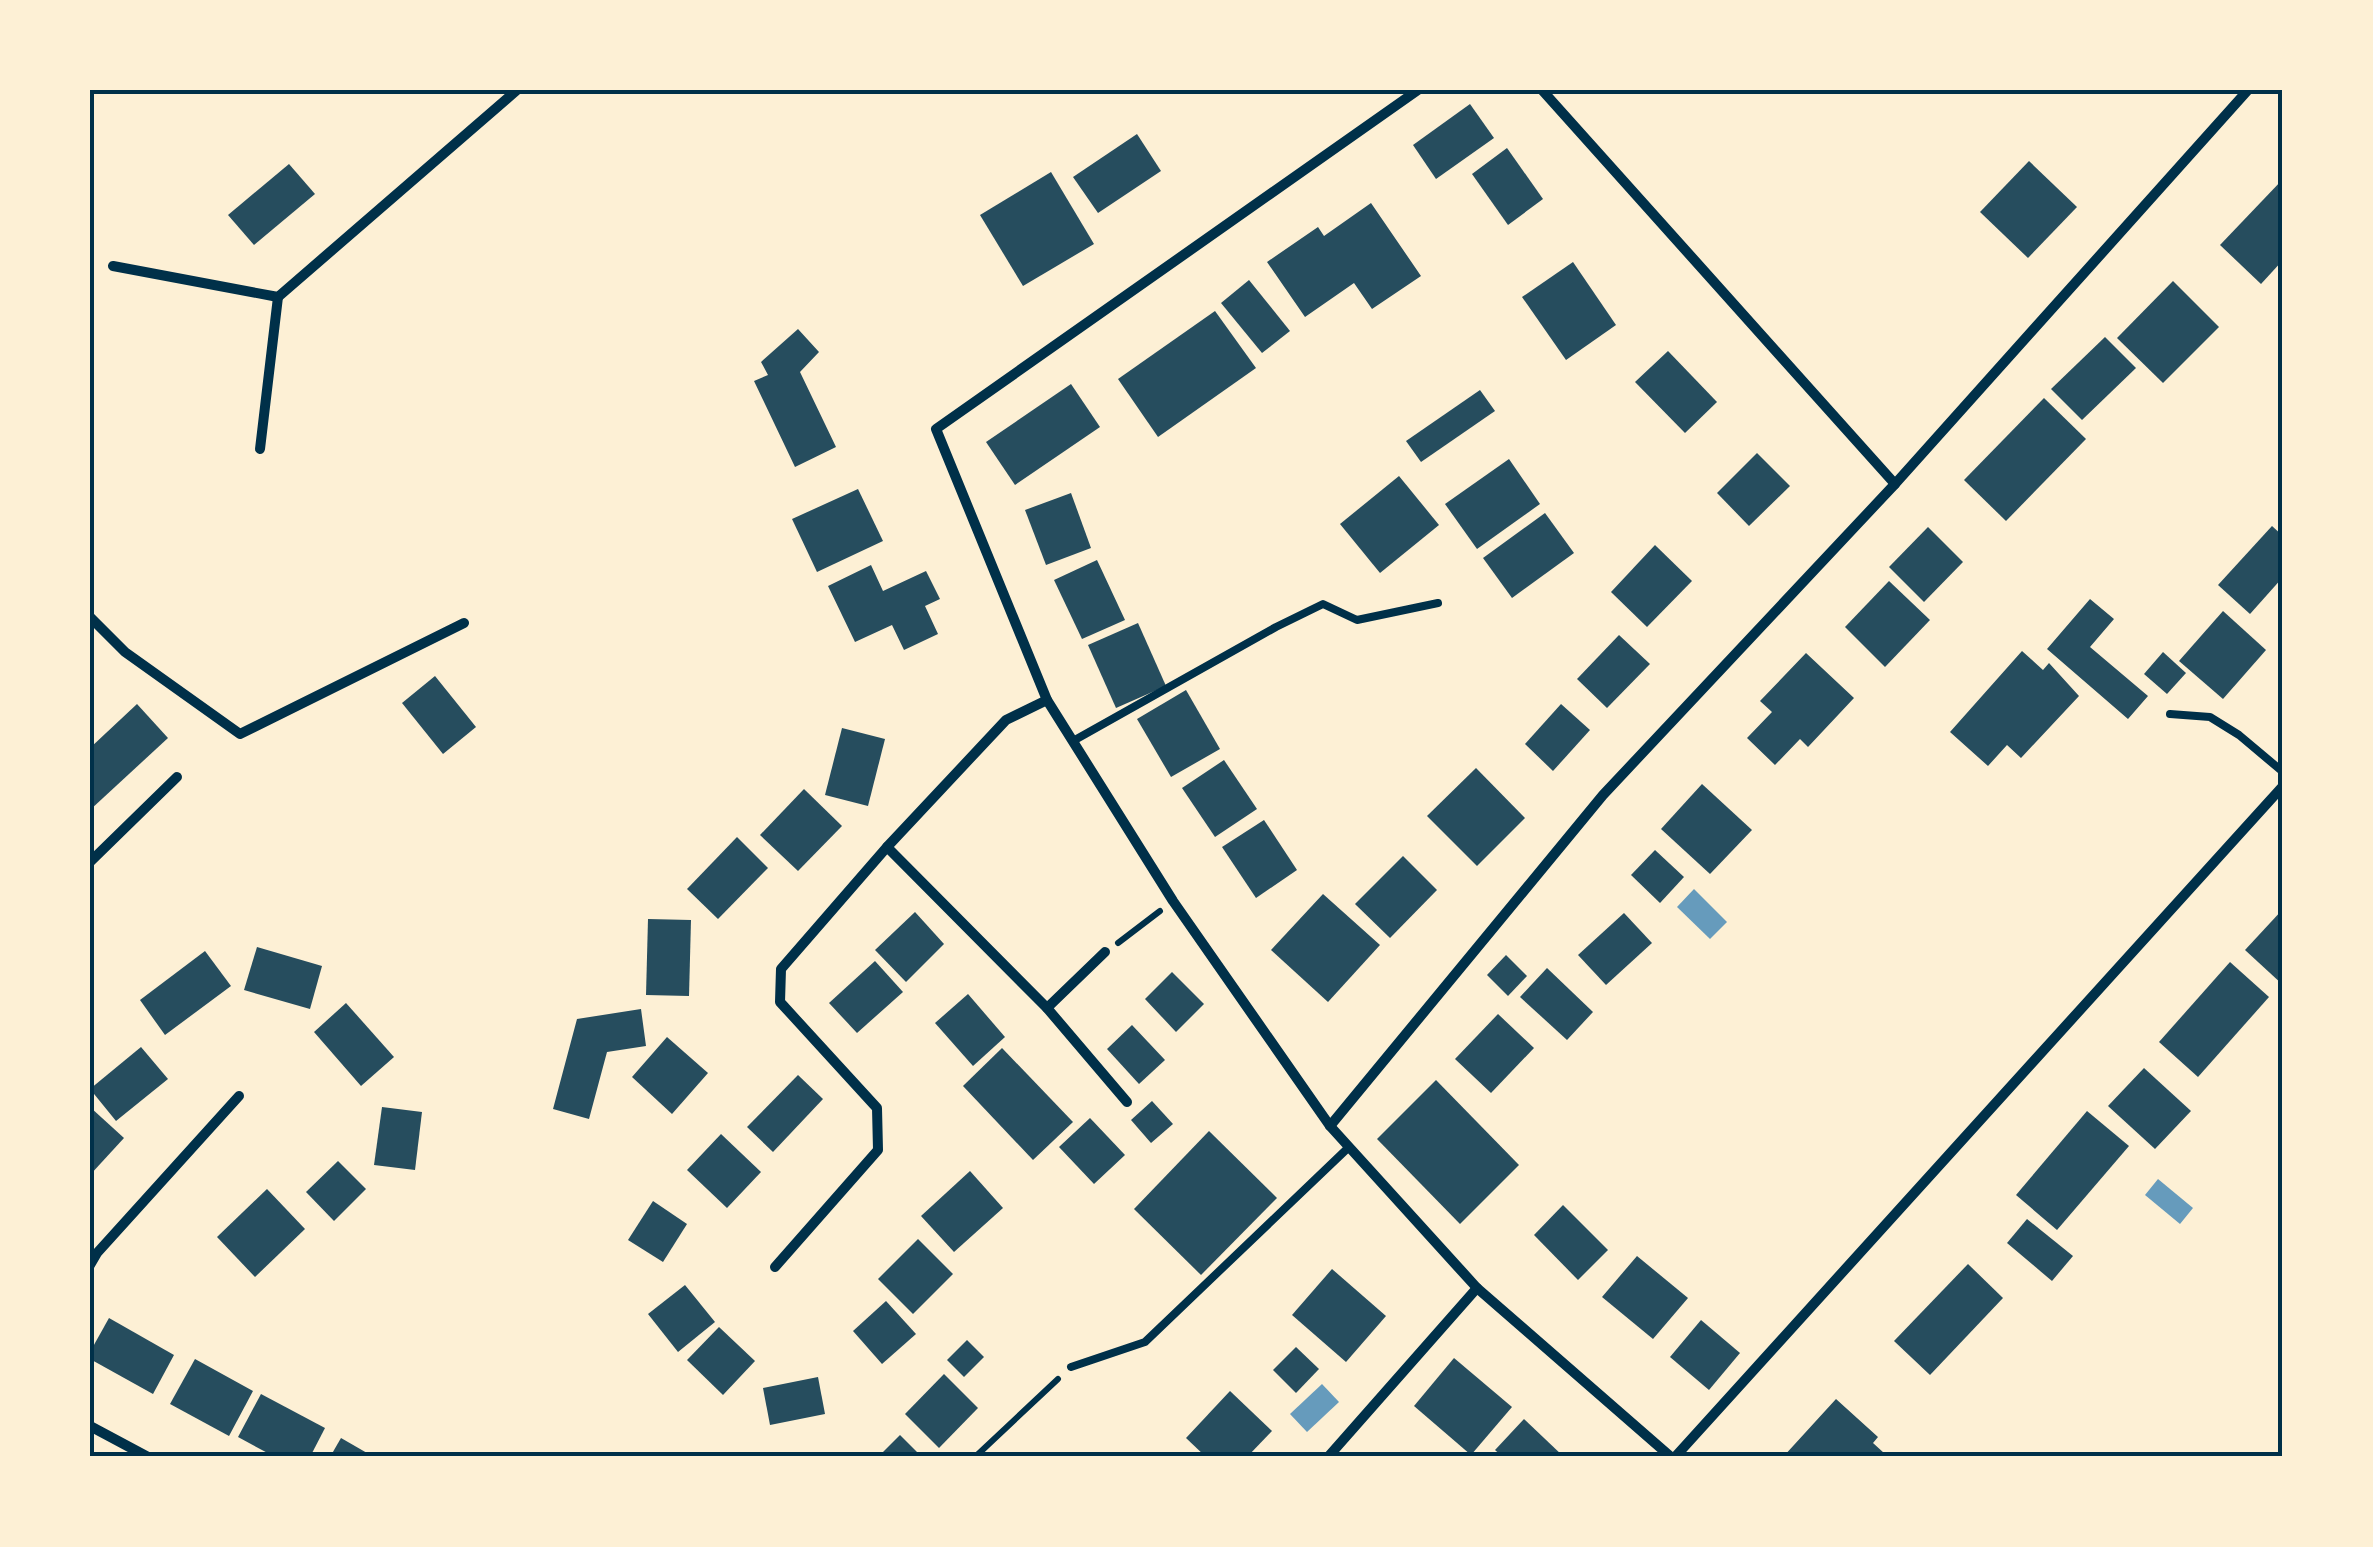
<svg xmlns="http://www.w3.org/2000/svg" width="2373" height="1547" font-family="Signika,sans-serif">
<style>
.water{fill:#669bbc}
.building{fill:#264d5e}
.lines{fill:none;stroke-linecap:round;stroke-linejoin:round}
.path{stroke:#003049;stroke-width:6}
.service{stroke:#003049;stroke-width:8}
.minor{stroke:#003049;stroke-width:10}
.neatline{fill:none;stroke:#003049;stroke-width:4}
</style>
<rect width="100%" height="100%" fill="#fdf0d5"/>
<!-- water -->
<g class="water">
<path d="M1694 889 1727 922 1710 939 1677 907Z"/>
<path d="M2158 1179 2193 1208 2180 1224 2145 1195Z"/>
<path d="M1322 1384 1339 1402 1307 1432 1290 1414Z"/>
</g>
<!-- building -->
<g class="building">
<path d="M1470 104 1494 138 1436 179 1413 145Z"/>
<path d="M1137 134 1161 171 1098 213 1073 177Z"/>
<path d="M1507 148 1543 199 1508 225 1472 174Z"/>
<path d="M2029 161 2077 207 2028 258 1980 212Z"/>
<path d="M289 164 315 194 254 245 228 215Z"/>
<path d="M1051 172 1094 244 1023 286 980 215Z"/>
<path d="M2283 179V260L2261 284 2220 245Z"/>
<path d="M1371 203 1421 276 1372 309 1354 283 1305 317 1267 262 1318 227 1324 236Z"/>
<path d="M1573 262 1616 325 1566 360 1522 297Z"/>
<path d="M1249 280 1290 331 1262 353 1221 303Z"/>
<path d="M2173 281 2219 327 2163 383 2117 338Z"/>
<path d="M1215 311 1256 368 1158 437 1118 379Z"/>
<path d="M798 329 819 352 800 372 836 447 795 467 754 381 768 375 761 362Z"/>
<path d="M2105 337 2136 368 2082 420 2051 389Z"/>
<path d="M1668 351 1717 402 1685 433 1635 382Z"/>
<path d="M1071 384 1100 427 1015 485 986 442Z"/>
<path d="M1480 390 1495 411 1421 462 1406 441Z"/>
<path d="M2044 398 2086 439 2006 521 1964 480Z"/>
<path d="M1757 453 1790 486 1749 526 1717 493Z"/>
<path d="M1509 459 1540 504 1477 549 1445 504Z"/>
<path d="M1399 476 1439 525 1380 573 1340 524Z"/>
<path d="M858 489 883 541 817 572 792 519Z"/>
<path d="M1071 493 1091 548 1046 565 1025 510Z"/>
<path d="M1545 513 1574 553 1512 598 1483 558Z"/>
<path d="M2272 526 2283 536V577L2250 614 2218 585Z"/>
<path d="M1928 527 1963 562 1924 602 1889 567Z"/>
<path d="M1655 545 1692 581 1647 627 1611 592Z"/>
<path d="M1097 560 1125 620 1082 639 1054 580Z"/>
<path d="M871 565 883 591 926 571 940 599 925 606 938 634 904 650 892 625 855 642 828 586Z"/>
<path d="M1889 581 1930 620 1885 667 1845 627Z"/>
<path d="M2090 599 2114 619 2090 647 2148 696 2128 719 2047 649Z"/>
<path d="M2223 611 2266 650 2223 699 2179 661Z"/>
<path d="M1138 623 1166 686 1116 708 1088 645Z"/>
<path d="M1619 635 1650 664 1607 708 1577 679Z"/>
<path d="M2022 651 2043 670 2049 663 2079 696 2021 758 2007 745 1988 766 1950 732Z"/>
<path d="M2163 652 2186 673 2167 694 2144 674Z"/>
<path d="M1806 653 1854 698 1808 747 1800 739 1775 765 1747 738 1772 712 1760 701Z"/>
<path d="M435 676 476 727 443 754 402 703Z"/>
<path d="M1186 690 1220 749 1171 777 1137 719Z"/>
<path d="M137 704 168 738 90 810V748Z"/>
<path d="M1561 704 1590 730 1553 771 1525 744Z"/>
<path d="M842 728 885 739 868 806 825 795Z"/>
<path d="M1224 760 1257 809 1215 837 1182 788Z"/>
<path d="M1476 768 1525 818 1477 866 1427 816Z"/>
<path d="M1702 784 1752 830 1710 874 1661 829Z"/>
<path d="M804 789 842 826 798 871 760 835Z"/>
<path d="M1264 820 1297 870 1256 898 1222 847Z"/>
<path d="M737 837 768 868 718 919 687 889Z"/>
<path d="M1655 850 1684 877 1660 903 1631 875Z"/>
<path d="M1403 856 1437 890 1390 938 1355 904Z"/>
<path d="M1323 894 1380 945 1328 1002 1271 950Z"/>
<path d="M2283 909V985L2245 950Z"/>
<path d="M915 912 944 944 906 982 875 950Z"/>
<path d="M1624 913 1652 943 1606 985 1578 955Z"/>
<path d="M648 919 691 920 689 996 646 995Z"/>
<path d="M257 947 322 966 310 1009 244 990Z"/>
<path d="M205 951 231 986 165 1035 140 1000Z"/>
<path d="M1506 955 1527 976 1508 996 1487 975Z"/>
<path d="M875 961 903 992 857 1033 829 1003Z"/>
<path d="M2230 962 2269 997 2198 1077 2159 1042Z"/>
<path d="M1547 968 1593 1012 1567 1040 1520 997Z"/>
<path d="M1172 972 1204 1004 1176 1032 1145 999Z"/>
<path d="M968 994 1005 1037 973 1066 935 1023Z"/>
<path d="M346 1003 394 1057 361 1086 314 1032Z"/>
<path d="M641 1009 646 1046 607 1052 589 1119 553 1109 577 1019Z"/>
<path d="M1498 1014 1534 1048 1491 1093 1455 1059Z"/>
<path d="M1132 1025 1165 1060 1139 1084 1107 1049Z"/>
<path d="M667 1037 708 1073 672 1114 632 1077Z"/>
<path d="M141 1047 168 1079 116 1121 90 1089Z"/>
<path d="M1002 1048 1073 1122 1033 1160 963 1086Z"/>
<path d="M2144 1068 2191 1111 2155 1149 2108 1106Z"/>
<path d="M798 1075 823 1099 773 1152 747 1127Z"/>
<path d="M1436 1080 1519 1165 1460 1224 1377 1139Z"/>
<path d="M1152 1101 1173 1124 1151 1143 1131 1120Z"/>
<path d="M90 1107 124 1138 90 1175Z"/>
<path d="M382 1107 422 1112 415 1170 374 1165Z"/>
<path d="M2087 1111 2129 1146 2057 1230 2016 1195Z"/>
<path d="M1090 1118 1125 1155 1094 1184 1059 1147Z"/>
<path d="M1209 1131 1277 1198 1201 1275 1134 1209Z"/>
<path d="M721 1134 761 1172 727 1208 687 1170Z"/>
<path d="M338 1161 366 1189 334 1221 306 1192Z"/>
<path d="M970 1171 1003 1208 954 1252 921 1216Z"/>
<path d="M267 1189 305 1229 255 1277 217 1237Z"/>
<path d="M653 1201 687 1224 663 1262 628 1240Z"/>
<path d="M1563 1205 1608 1250 1578 1280 1534 1235Z"/>
<path d="M2027 1219 2073 1256 2052 1281 2007 1243Z"/>
<path d="M918 1239 953 1274 913 1314 878 1279Z"/>
<path d="M1637 1256 1688 1298 1653 1339 1602 1297Z"/>
<path d="M1968 1264 2003 1298 1930 1375 1894 1341Z"/>
<path d="M1332 1269 1386 1316 1346 1362 1292 1315Z"/>
<path d="M685 1285 715 1322 678 1352 648 1314Z"/>
<path d="M886 1301 916 1334 882 1364 853 1331Z"/>
<path d="M109 1318 174 1355 153 1394 90 1359V1352Z"/>
<path d="M1701 1320 1740 1353 1709 1390 1670 1357Z"/>
<path d="M719 1327 755 1361 723 1395 687 1360Z"/>
<path d="M967 1340 984 1357 964 1377 947 1360Z"/>
<path d="M1296 1347 1319 1369 1296 1393 1273 1370Z"/>
<path d="M1454 1358 1512 1407 1471 1455 1414 1406Z"/>
<path d="M195 1359 253 1391 229 1436 170 1404Z"/>
<path d="M944 1374 978 1408 939 1448 905 1414Z"/>
<path d="M818 1377 825 1414 770 1425 763 1388Z"/>
<path d="M1230 1391 1272 1431 1247 1457H1206L1186 1438Z"/>
<path d="M261 1394 325 1428 310 1457H275L238 1437Z"/>
<path d="M1836 1399 1878 1437 1873 1443 1884 1453 1880 1457H1783Z"/>
<path d="M1524 1419 1564 1457H1503L1495 1450Z"/>
<path d="M900 1435 922 1457H878Z"/>
<path d="M341 1438 374 1457H330Z"/>
</g>
<g class="lines">
<!-- path -->
<g class="path">
<path d="M1118 943 1160 911"/>
<path d="M975 1457 1058 1379"/>
</g>
<!-- service -->
<g class="service">
<path d="M2170 714 2210 717 2239 735 2283 772"/>
<path d="M1073 741 1276 627 1323 604 1357 620 1438 603"/>
<path d="M1071 1367 1145 1342 1349 1147"/>
</g>
<!-- minor -->
<g class="minor">
<path d="M1418 90 936 429 1047 700 1173 901 1330 1126 1477 1288 1671 1457"/>
<path d="M1542 90 1895 484"/>
<path d="M113 266 278 297 517 90"/>
<path d="M260 449 278 297"/>
<path d="M90 617 125 652 240 734 464 623"/>
<path d="M887 847 1047 1008 1105 952"/>
<path d="M90 862 177 777"/>
<path d="M1047 1008 1127 1102"/>
<path d="M1330 1126 1603 795 1895 484 2248 90"/>
<path d="M90 1265 97 1253 239 1096"/>
<path d="M775 1267 878 1150 877 1108 780 1002 781 969 887 847 1006 720 1047 700"/>
<path d="M90 1426 148 1457"/>
<path d="M1328 1457 1477 1288"/>
<path d="M1675 1457 2283 786"/>
</g>
</g>
<!-- border -->
<rect width="2373" height="1547" fill="none" stroke="#fdf0d5" stroke-width="185"/>
<rect x="92" y="92" width="2188" height="1362" class="neatline"/>
</svg>
